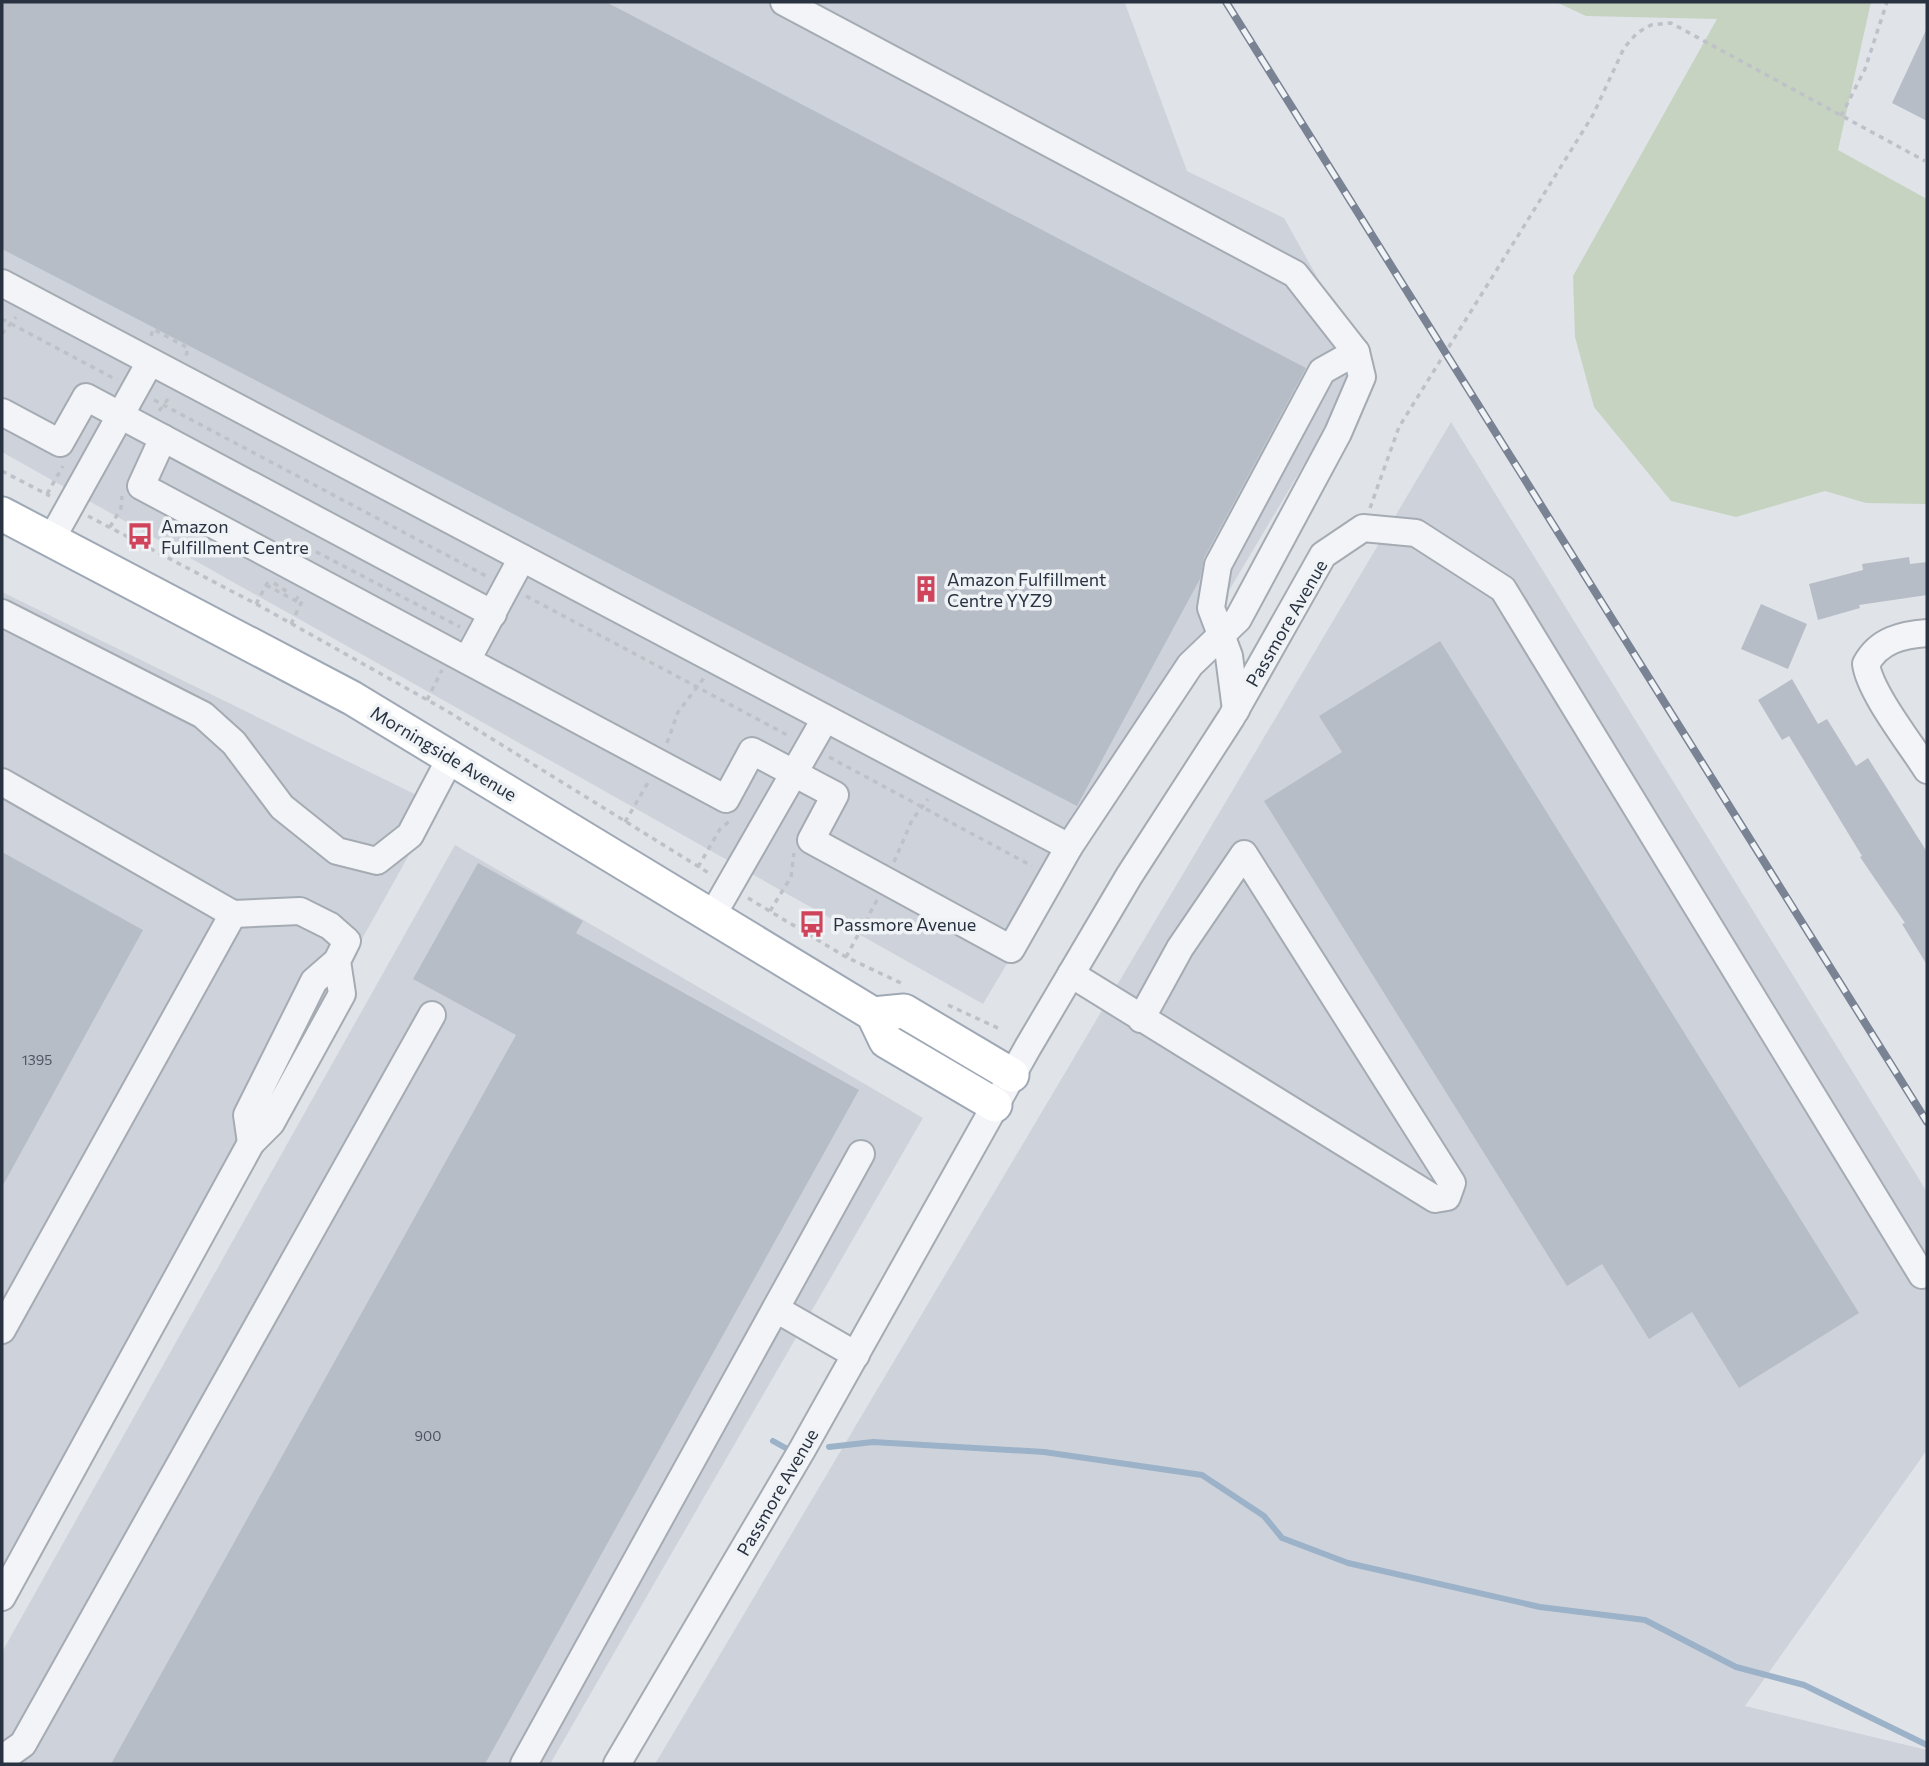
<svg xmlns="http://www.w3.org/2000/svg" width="1929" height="1766" font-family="Commissioner,sans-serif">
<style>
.built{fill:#ced3db}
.green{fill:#c6d3c1}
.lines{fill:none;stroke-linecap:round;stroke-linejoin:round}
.stream{stroke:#9bb2c9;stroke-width:6}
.building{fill:#b7bdc6}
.minor-casing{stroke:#a5abb3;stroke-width:30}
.major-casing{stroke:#9fa8b5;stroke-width:37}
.path{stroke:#bec2c8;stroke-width:3.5;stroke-dasharray:5 5;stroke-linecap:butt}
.minor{stroke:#f3f4f7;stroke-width:26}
.major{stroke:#fff;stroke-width:33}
.rail-casing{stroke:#798393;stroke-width:8}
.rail{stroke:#f0f3f6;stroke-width:5;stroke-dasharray:16;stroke-linecap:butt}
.labels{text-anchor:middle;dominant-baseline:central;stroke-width:7;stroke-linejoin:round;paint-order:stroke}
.number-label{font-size:14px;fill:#4c5562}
.poi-label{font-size:18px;fill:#283241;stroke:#f0f3f6;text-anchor:start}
.street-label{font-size:18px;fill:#283241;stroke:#f0f3f6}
</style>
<rect width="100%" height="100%" fill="#e0e4e9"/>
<!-- built -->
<g class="built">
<path d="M2 2H1121L1125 3 1187 171 1284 218 1365 362 983 1004 2 452Z"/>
<path d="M1451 422 1927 1192V1450L1745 1706 1927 1750V1764H655Z"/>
<path d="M2 592 437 805 2 1582Z"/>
<path d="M455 845 923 1118 550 1764H2V1652Z"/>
</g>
<!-- green -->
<path class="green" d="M1556 2H1871L1838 150 1927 199V504L1866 503 1825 491 1736 517 1671 501 1594 407 1575 337 1573 276 1717 19 1586 16Z"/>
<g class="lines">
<!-- stream -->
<g class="stream">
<path d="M773 1441 791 1451"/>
<path d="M829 1447 873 1442 1044 1452 1202 1475 1264 1516 1282 1538 1348 1563 1540 1607 1645 1620 1736 1667 1804 1685 1927 1745"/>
</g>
</g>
<!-- building -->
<g class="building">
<path d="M2 2H606L1306 368 1204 558 1200 579 1077 806 2 249Z"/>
<path d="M1927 28V121L1892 103Z"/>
<path d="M1909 557 1910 564 1927 562V595L1859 605 1860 608 1818 620 1809 584 1863 570 1862 564Z"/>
<path d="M1761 604 1807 624 1788 669 1741 649Z"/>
<path d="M1440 641 1859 1313 1739 1388 1692 1312 1649 1339 1602 1264 1567 1286 1264 801 1342 752 1319 716Z"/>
<path d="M1792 679 1818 724 1827 719 1856 766 1868 758 1927 852V965L1902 924 1905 923 1860 857 1862 856 1789 736 1782 740 1758 700Z"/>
<path d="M2 852 143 930 2 1187Z"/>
<path d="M478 863 583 921 576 933 859 1090 485 1764H111L516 1035 413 979Z"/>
</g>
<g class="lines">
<defs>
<g id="minor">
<path d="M2 283 1069 847"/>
<path d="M2 412 60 443 86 397 493 614"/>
<path d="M163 438 141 486 726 799 752 751 835 795 811 840 1011 949 1069 847 1190 665 1238 619 1338 433 1362 377 1356 352 1295 274 784 2"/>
<path d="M51 540 150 362"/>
<path d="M2 613 203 715 234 743 282 807 337 851 377 861 410 835 451 757"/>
<path d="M1927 633C1902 635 1879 640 1866 664 1870 693 1911 744 1927 770"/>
<path d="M467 660 522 558"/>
<path d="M1236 710 1229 656 1211 608 1218 565 1322 371 1356 352"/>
<path d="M2 782 233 914 300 911 330 926 347 941 337 961 314 981 247 1115 251 1143 271 1123 342 994 337 961"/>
<path d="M712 916 825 719"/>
<path d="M1071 974 1435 1199 1447 1197 1452 1183 1244 854 1180 948 1141 1019"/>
<path d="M776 1309 856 1355"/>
<path d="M2 1330 233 914"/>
<path d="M2 1597 251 1143"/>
<path d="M2 1759 23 1744 432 1015"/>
<path d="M524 1764 861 1154"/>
<path d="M617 1764 802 1450 1028 1047 1129 876 1231 718 1323 555 1363 528 1416 533 1503 589 1922 1275"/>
</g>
<g id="major">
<path d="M2 514 352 698 873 1014 886 1041 995 1105"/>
<path d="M873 1014 904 1011 1012 1075"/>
</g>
</defs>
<!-- minor casing -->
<use href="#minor" class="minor-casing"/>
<!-- major casing -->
<use href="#major" class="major-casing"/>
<!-- path -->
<g class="path">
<path d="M1841 116 1865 69 1887 2"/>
<path d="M2 319 117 380"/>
<path d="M2 334 16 317"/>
<path d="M151 336 153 329 188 348 186 356"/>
<path d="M154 400 488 577"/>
<path d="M159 411 171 395"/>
<path d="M2 471 50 496"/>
<path d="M47 494 63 466"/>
<path d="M1370 508 1399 427 1593 115 1624 48 1637 33 1651 25 1671 23 1925 161"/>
<path d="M88 516 260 606 447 711 712 875"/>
<path d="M110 527 121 508 122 496"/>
<path d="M307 547 460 627"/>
<path d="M274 583 289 593"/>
<path d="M266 585 298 602 299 599 296 597"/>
<path d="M526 596 791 737"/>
<path d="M256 604 270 578"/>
<path d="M291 624 304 597"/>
<path d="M427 700 442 670"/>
<path d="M667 743 678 712 704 678"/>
<path d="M829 757 1032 866"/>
<path d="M625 822 649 781"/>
<path d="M894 862 912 820 928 799"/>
<path d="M698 867 720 829 731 820"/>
<path d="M748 898 846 957 903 984"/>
<path d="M770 911 791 877 794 853"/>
<path d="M846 957 877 900"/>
<path d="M948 1005 1000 1029"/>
</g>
<!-- minor -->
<use href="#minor" class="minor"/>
<!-- major -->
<use href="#major" class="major"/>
<defs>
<path id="rail" d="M1226 2 1927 1122"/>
</defs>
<!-- rail casing -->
<use href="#rail" class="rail-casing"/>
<!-- rail -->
<use href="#rail" class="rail"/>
</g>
<!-- icons -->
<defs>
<symbol id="bus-bare" viewBox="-9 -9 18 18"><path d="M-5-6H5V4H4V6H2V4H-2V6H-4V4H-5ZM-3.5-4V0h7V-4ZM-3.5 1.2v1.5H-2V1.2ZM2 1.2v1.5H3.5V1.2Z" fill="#cf445b" stroke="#f0f3f6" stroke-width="2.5" paint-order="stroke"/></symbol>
<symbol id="building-bare" viewBox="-9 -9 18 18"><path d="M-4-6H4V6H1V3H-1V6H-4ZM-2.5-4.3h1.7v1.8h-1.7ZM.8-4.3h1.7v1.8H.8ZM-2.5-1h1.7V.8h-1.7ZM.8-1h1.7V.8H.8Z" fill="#cf445b" stroke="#f0f3f6" stroke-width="2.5" paint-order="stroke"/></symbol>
</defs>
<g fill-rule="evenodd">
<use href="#bus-bare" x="121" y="517" width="38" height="38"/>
<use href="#building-bare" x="907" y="570" width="38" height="38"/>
<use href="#bus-bare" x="793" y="905" width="38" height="38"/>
</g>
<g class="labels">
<!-- number labels -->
<g class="number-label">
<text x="37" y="1059">1395</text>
<text x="428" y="1435">900</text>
</g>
<!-- poi labels -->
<g class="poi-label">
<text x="161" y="526">Amazon<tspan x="161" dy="21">Fulfillment Centre</tspan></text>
<text x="947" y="579">Amazon Fulfillment<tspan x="947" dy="21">Centre YYZ9</tspan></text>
<text x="833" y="924">Passmore Avenue</text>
</g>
<!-- street labels -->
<g class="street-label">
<text transform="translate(1286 623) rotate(-60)">Passmore Avenue</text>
<text transform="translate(444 753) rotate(31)">Morningside Avenue</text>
<text transform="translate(777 1492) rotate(-60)">Passmore Avenue</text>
</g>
</g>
<!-- border -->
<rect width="1929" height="1766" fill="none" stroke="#283241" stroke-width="7"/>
</svg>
